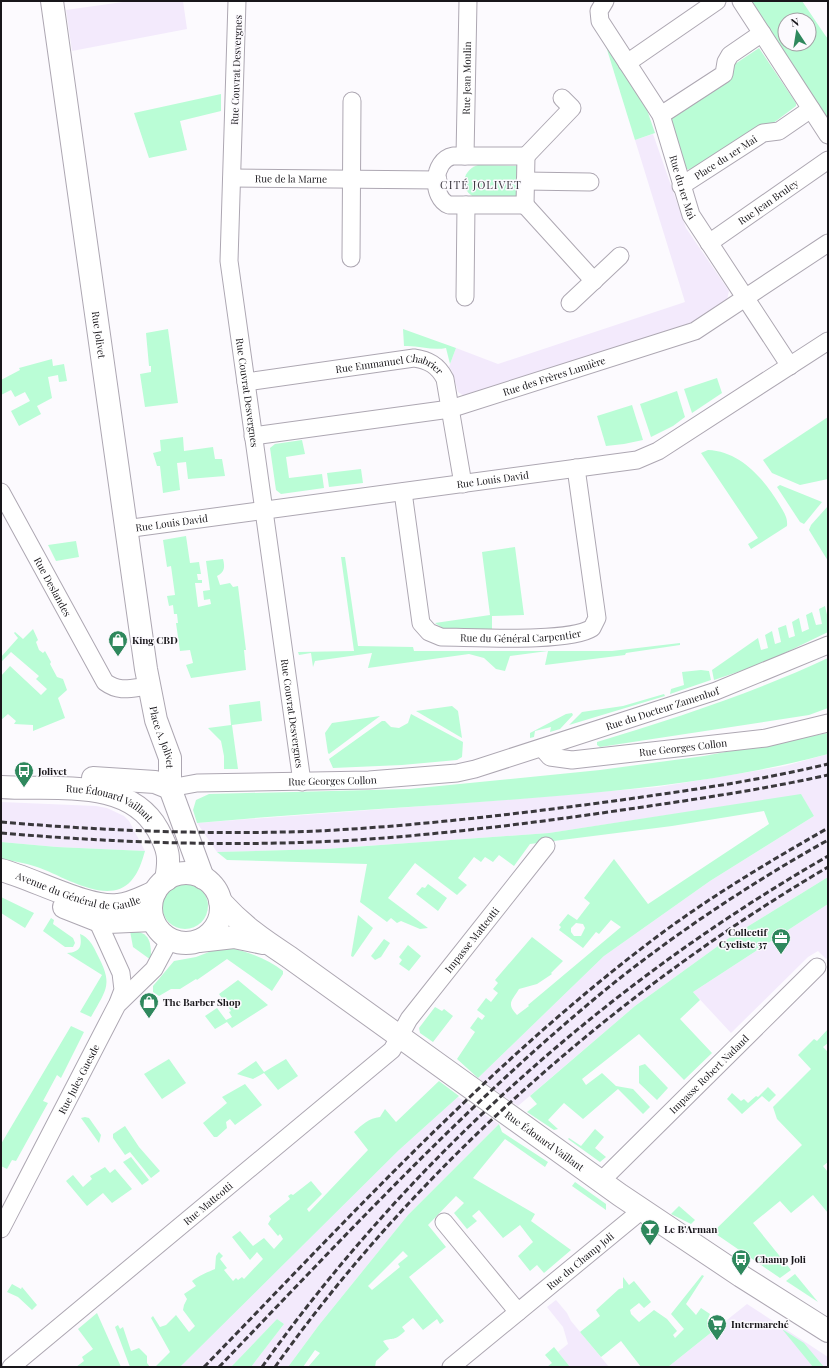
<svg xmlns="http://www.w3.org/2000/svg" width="829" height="1368" font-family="'Playfair Display',serif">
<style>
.built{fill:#f3eafc}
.green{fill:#bafdd6;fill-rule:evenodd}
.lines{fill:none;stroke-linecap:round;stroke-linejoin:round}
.street-casing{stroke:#ada7b2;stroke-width:19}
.secondary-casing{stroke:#ada7b2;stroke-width:24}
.street{stroke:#fff;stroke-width:17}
.secondary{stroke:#fff;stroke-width:22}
.rail{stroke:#3a383c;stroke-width:3;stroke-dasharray:6 3;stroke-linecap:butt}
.labels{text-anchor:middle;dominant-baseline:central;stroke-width:3;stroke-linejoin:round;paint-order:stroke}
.street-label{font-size:10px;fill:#18161a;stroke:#fcfafe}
.poi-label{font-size:10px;font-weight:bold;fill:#18161a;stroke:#fcfafe;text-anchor:start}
.neighbourhood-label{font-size:11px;letter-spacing:1px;fill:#3a363e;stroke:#fcfafe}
</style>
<rect width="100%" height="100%" fill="#fcfafe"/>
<!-- built -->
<g class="built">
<path d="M130 1H183L187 29 72 51 66 10Z"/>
<path d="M653 134 686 228 729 291 727 300 691 323 464 396 458 392 452 371 449 367 456 348 498 364 685 302 635 140Z"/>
<path d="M828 754V877L729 938 635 1006 518 1106 478 1078 604 956 710 881 814 816 801 795 549 833 325 849 217 852 197 823 516 799 658 787 785 766Z"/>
<path d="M1 802 96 806 107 808 124 816 129 821 145 851 57 847 1 842Z"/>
<path d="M828 904V957L826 959 818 951 808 957 731 1033 693 992Z"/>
<path d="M458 1097 499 1124 408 1215 319 1325 288 1367H251L284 1324 277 1319 231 1367H180L399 1150Z"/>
<path d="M556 1300 567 1313 571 1321 609 1367H570L558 1352 568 1344 563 1327 547 1307Z"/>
<path d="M747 1304 828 1357V1367H668Z"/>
</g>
<!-- green -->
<g class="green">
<path d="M749 1H802L825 35 828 39V120ZM785 20H809V44H785Z"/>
<path d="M605 43 646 107 655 133 635 140Z"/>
<path d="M759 48 796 103V106L772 124 692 170 685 169 671 120 672 117 735 64Z"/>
<path d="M221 94V111L180 121 187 150 149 158 134 113Z"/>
<path d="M478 165 518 166V198L474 197C459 189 462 170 478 165Z"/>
<path d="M168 329 178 403 145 407 140 374 151 372V366H149L146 333Z"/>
<path d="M403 329 456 348 450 364 446 348C432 351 419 345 404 346Z"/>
<path d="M52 359 53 366 64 364 67 381 59 382 58 375 48 377 52 398 37 406 41 414 19 426 11 411 30 401 25 392 15 397 11 390 1 395V380L20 370 19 368Z"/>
<path d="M717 378 722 393 692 413 684 389Z"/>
<path d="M677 391 685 417 673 426 651 437 640 404Z"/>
<path d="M632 405 643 440 624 444 606 446 597 416Z"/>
<path d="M828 417V479L800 485 772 473 763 460Z"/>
<path d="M183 437 184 451 213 447 215 459H222L225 476 188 479 186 462 177 463 180 490 163 493 160 466H157L153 453 161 451 160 440Z"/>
<path d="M302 440 305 454 286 457 289 478 322 474 324 488 281 494 276 490 270 448 275 444Z"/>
<path d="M708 450C740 451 764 479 779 504 783 511 788 517 787 526L751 549 748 544 758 538 701 453Z"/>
<path d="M361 469 363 483 329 487 327 473Z"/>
<path d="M780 485 822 502 804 524 800 522 777 487Z"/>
<path d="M828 506V561L809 530 811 525Z"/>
<path d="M186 536 190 563 199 562 201 574H197L198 580H202V583H195L198 607 211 604 210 599 204 600 203 591 210 590 206 561 223 559C225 567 225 572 217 576L220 585 230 583 233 587 238 586 246 650H244L246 670 191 678 186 665 193 663 190 650 180 651 176 623H178L177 614H174L173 605 169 606 167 596 175 595 171 566 167 567 163 540Z"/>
<path d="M76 541 79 557 56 561 48 545Z"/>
<path d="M515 547 524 615 492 616V630L444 629 435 623 490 615 482 552Z"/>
<path d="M341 557H345L358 646 413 647 414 651H612L680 643V645L626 653 625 655 545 665 548 651 510 656 505 671 496 669 484 658 469 654 368 668 372 653 315 661 313 667 311 653 299 655 298 652 354 651Z"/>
<path d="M825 606 828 619V632L764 663 714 680 712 670 758 638 761 650 768 648 765 635 772 631 775 644 781 642 778 628 786 625 789 638 795 636 792 622 799 618 802 632 809 629 806 615 812 612 816 625 822 624 819 609Z"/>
<path d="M33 629 38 640 36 642 39 650 43 653 45 651 51 662 50 664 57 677 63 679 67 690 58 698 65 718 33 731V725L14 724 16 721 8 714 1 720V676L10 666 41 695 47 689 36 679 39 676 11 652 1 662V657L18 638 14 633 15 632 23 639Z"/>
<path d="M828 658V708L809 715 600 747 597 745V742C676 718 753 693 828 658Z"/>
<path d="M701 670 709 671 711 680 670 694 671 689 684 685 682 672Z"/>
<path d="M664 694 665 696 569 725 582 712 623 706Z"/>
<path d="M260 701 262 721 232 725 238 769H224V756L221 741 208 728 231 725 229 705Z"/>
<path d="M452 706 458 711 462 738 416 711Z"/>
<path d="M572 713 573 715 560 729 550 732 551 727 535 731 534 737 530 738V733L566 714Z"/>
<path d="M411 714 463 742 462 757 457 760 402 765 333 768 329 759 382 721H385L391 727 399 728 408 723Z"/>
<path d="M380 716 329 754 328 753 325 733 332 723Z"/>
<path d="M828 733V754C739 778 648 788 557 796 437 806 317 812 197 823L193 810 196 800 209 794 409 789 600 770 704 756Z"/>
<path d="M801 794 814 816 710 881 604 956 478 1078 457 1059 475 1032 470 1028 478 1017 482 1020 485 1016 477 1010 486 998 491 1002 498 993 493 989 498 983 495 980 532 937 563 961 551 973 552 974 537 984 519 989C512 1001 506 1003 517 1015L529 1006 528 1005 621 927 611 920 599 934 596 932 583 948 559 930 561 927 559 925 568 914 577 920 590 903 584 898 614 859 648 904 769 824 764 811 672 826 530 844 514 866 499 855 493 862 485 857 481 862 474 857 458 878 467 885 457 895 415 863 388 898 428 928 420 929 401 921 397 923 391 918 387 922 360 902 367 864 227 860 217 852 325 849 549 833ZM576 923 583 924 585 928 581 936H574L571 932V928Z"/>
<path d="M1 842 57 847 145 851C142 861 139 872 131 881 108 907 62 875 37 867 25 863 13 861 1 859Z"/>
<path d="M828 877V904L693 992 700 1000 680 1019 712 1053 684 1080 639 1034 582 1079 586 1085 602 1073 616 1086 633 1089 650 1107 643 1114 618 1089 583 1119 564 1103 548 1120 558 1129 554 1130 527 1112 537 1104 530 1096 635 1006 729 938Z"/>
<circle cx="185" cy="906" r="23"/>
<path d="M428 884 447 898 438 911 416 894 422 887 425 888Z"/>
<path d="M1 897 34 913 25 928 1 913Z"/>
<path d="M358 915 373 928 353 957 351 956Z"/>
<path d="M51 918 54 920 53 924 73 938 75 943 73 947H65L43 931Z"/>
<path d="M130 931C151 931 151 943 151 960L133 947Z"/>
<path d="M80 934C88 937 93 945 96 952 113 984 108 987 91 1017L80 1012 102 975 67 953C81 952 82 946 80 934Z"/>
<path d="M384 939 390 943 381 957 375 960 371 956Z"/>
<path d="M408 945 421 956 409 971 399 964 402 960 399 957Z"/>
<path d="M229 948C247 951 268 959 283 971V974L272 991 227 959 197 980 196 979 180 989H171L159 996 153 992V986L174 961 196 957 217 949Z"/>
<path d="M238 980 268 1005 232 1028 227 1022 215 1029 205 1016 217 1008 226 1020 232 1017 229 1012 231 1011 219 994Z"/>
<path d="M435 1007 442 1011 444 1009 453 1016 433 1042 420 1033 419 1028Z"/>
<path d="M71 1026 84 1032 61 1078 57 1075 43 1101 48 1103 16 1161 12 1160 7 1169 1 1166V1144Z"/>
<path d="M828 1029V1043L823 1047 828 1052V1162L823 1166 828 1172V1213L813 1195 791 1213 780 1201 753 1223 791 1270 780 1278 713 1232 802 1145 777 1119 773 1107 811 1069 798 1055 814 1039 817 1041Z"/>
<path d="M169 1059 186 1083 162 1099 144 1074Z"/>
<path d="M286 1059 298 1076 278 1090 264 1073 253 1079 237 1074 256 1061 264 1072Z"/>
<path d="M645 1064 668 1088 657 1100 639 1083V1066Z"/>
<path d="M439 1081 459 1096 399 1150 180 1367H155L170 1352 151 1318 153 1316 160 1327 166 1325 176 1315 189 1332 195 1326 183 1310 184 1305 187 1299 184 1294 196 1286 192 1281C200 1275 206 1273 215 1269L216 1256 219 1252 223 1256 220 1259 227 1268 224 1270 233 1281 236 1278 238 1280 242 1277 244 1279 263 1259 257 1252 250 1260 232 1237 240 1231 253 1246 264 1238 274 1249 283 1239 280 1234 278 1236 268 1224 271 1219 269 1216 290 1199 288 1196 291 1194 293 1195 311 1181 322 1194 307 1209 309 1212 368 1150 354 1132C362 1125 369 1118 380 1117L385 1109 396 1122Z"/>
<path d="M245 1084 262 1105 235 1125 230 1119 226 1122 227 1128 217 1137H214L203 1123 227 1103 222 1097Z"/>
<path d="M768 1087 776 1095 769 1102 762 1096 742 1114 727 1099 732 1093 741 1101 744 1099 748 1103 756 1096 758 1097Z"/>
<path d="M85 1117 89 1118 101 1135 99 1143 81 1118Z"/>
<path d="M499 1124 502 1132 548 1162 545 1167 505 1139 473 1178 535 1214 531 1221 571 1250 544 1273 537 1265 530 1271 518 1256 533 1242 520 1225 503 1238 479 1210 472 1216 477 1221 467 1229 454 1213 464 1203 456 1196 428 1225 446 1247 409 1277 444 1321 440 1324 437 1319 423 1330 413 1318 402 1327 405 1331C393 1342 394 1337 383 1341L389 1349 376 1361 375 1367H308L320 1353 315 1350 303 1367H288L319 1325 408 1215ZM403 1251 408 1256 398 1264 400 1267 372 1290 368 1286Z"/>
<path d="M125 1126 139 1147 160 1171 151 1178 130 1152 125 1155 113 1138V1134Z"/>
<path d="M595 1129 604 1137 595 1148 606 1157 600 1162 568 1139 569 1138 581 1146Z"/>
<path d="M131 1157 149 1180 142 1185 123 1162Z"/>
<path d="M105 1167 110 1173 115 1169 132 1189 112 1203 103 1193 87 1206 66 1181 73 1175 83 1187 92 1179 90 1176Z"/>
<path d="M575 1182 606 1204V1210L572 1186Z"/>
<path d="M679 1206 695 1220 691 1224 671 1214Z"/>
<path d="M795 1274 818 1302 786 1281Z"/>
<path d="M702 1275 704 1276 686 1304 696 1315 701 1308 710 1314 707 1321 718 1327 668 1367H641L621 1341 601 1357 580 1332 600 1316 596 1310 619 1289 623 1288V1277L629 1285 634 1281 651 1302 644 1308 639 1303 630 1310 631 1314 639 1322 654 1310 667 1319 677 1331 673 1335 675 1338 684 1329 671 1314Z"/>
<path d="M12 1284 21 1289 22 1287 37 1305 32 1310 18 1297 7 1292Z"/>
<path d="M97 1313 121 1367H76L84 1361 82 1357 93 1349 78 1329Z"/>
<path d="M277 1319 284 1324 251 1367H231Z"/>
<path d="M118 1325 120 1329 123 1327 131 1351 139 1348 147 1356V1363L150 1367H130L115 1327Z"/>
<path d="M782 1329 804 1343 824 1367H813Z"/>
<path d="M554 1347 570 1367H547L552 1363 545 1355Z"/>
</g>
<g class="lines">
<defs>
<g id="street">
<path id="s1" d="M237 1 229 261 302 782"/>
<path id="s2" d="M605 1 599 11 600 21 661 115 691 215 790 366"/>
<path d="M741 1 828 135"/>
<path d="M627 63 717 1"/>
<path d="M661 115 724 74 726 62 730 55 762 33"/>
<path d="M453 156H526L525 205H449C431 198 432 160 453 156Z"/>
<path id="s3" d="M465 156 468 1"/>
<path d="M526 156 572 108 562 98"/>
<path id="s4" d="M232 178 438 180"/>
<path d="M525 181 590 182"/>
<path id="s5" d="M681 186 763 133 779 131 811 109"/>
<path d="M525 205 594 281"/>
<path id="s6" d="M709 243 828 160"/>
<path d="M351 258 352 101"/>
<path d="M465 297 466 205"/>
<path d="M570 303 620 256"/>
<path id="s7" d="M246 382 414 358C428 360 438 365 445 379L463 484"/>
<path id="s8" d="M253 436 450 409 695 331 828 243"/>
<path id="s9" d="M1 492 105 682C120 693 131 688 149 686"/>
<path id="s10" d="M403 492 421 623 429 632 441 637C472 637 569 643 592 628L597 618 576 468"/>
<path id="s11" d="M125 529 637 460 658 451 828 341"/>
<path id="s12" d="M542 748 550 757 572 760 766 738 828 723"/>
<path id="s13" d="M170 788 197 783 369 780 457 773 475 769 716 691 828 645"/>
<path d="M97 920 121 973 123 990 118 1003"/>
<path id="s14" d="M601 1181 817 967"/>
<path d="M444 1222 518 1312"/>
<path id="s15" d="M1 1229 117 1005 154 969 170 939"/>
<path id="s16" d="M11 1367 392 1050 409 1019 546 846"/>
<path id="s17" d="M451 1367 642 1210"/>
</g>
<g id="secondary">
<path id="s18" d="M52 1 146 669 156 720 170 758V788L203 878"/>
<path d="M93 778 155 782 170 788"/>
<path id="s19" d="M1 787C53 791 128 776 158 830 169 850 170 858 166 880"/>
<path id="s20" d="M1 870C32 878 89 909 118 905 131 904 143 897 155 892"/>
<circle cx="186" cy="908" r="35"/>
<path id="s21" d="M220 901C243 926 260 938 289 957L620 1195 741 1276 828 1331"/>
<path d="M64 907 97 920 108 922 153 920"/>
<path d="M199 941 234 937 263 943"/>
</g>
</defs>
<!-- street casing -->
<use href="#street" class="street-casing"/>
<!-- secondary casing -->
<use href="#secondary" class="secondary-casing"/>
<!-- street -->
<use href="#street" class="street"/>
<!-- secondary -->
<use href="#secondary" class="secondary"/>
<!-- rail -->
<g class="rail">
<path d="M1 822C107 831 213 835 318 831 417 826 516 814 614 801 685 791 757 781 828 764"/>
<path d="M1 833C119 843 238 847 356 840 445 834 534 823 622 810 691 800 760 790 828 775"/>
<path d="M204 1367C346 1221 484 1069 646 945 703 901 765 864 828 828"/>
<path d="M219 1367C346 1235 472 1098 615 982 682 929 753 882 828 840"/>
<path d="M262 1367C410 1159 607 983 828 856"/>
<path d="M275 1367C417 1167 617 991 828 867"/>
</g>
</g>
<!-- icons -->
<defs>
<symbol id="shop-pin" viewBox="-11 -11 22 30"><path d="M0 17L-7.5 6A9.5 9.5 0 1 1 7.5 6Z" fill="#2f885d" stroke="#fcfafe"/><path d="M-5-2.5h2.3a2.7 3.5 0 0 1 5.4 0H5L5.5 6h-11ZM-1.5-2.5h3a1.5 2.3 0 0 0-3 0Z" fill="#fff"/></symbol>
<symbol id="bus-pin" viewBox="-11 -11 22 30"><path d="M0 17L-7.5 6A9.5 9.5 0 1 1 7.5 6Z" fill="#2f885d" stroke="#fcfafe"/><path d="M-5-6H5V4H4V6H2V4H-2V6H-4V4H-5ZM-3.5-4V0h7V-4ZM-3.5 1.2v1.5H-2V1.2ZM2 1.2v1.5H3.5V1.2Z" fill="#fff"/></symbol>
<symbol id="office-pin" viewBox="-11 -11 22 30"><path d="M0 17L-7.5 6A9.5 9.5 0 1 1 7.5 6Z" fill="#2f885d" stroke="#fcfafe"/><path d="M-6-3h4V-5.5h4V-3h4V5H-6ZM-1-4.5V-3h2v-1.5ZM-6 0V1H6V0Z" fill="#fff"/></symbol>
<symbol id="bar-pin" viewBox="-11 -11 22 30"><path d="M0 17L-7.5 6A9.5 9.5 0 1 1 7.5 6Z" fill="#2f885d" stroke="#fcfafe"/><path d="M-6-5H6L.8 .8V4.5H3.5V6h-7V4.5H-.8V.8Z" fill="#fff"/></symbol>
<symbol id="supermarket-pin" viewBox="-11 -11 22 30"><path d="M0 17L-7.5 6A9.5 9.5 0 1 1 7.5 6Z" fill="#2f885d" stroke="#fcfafe"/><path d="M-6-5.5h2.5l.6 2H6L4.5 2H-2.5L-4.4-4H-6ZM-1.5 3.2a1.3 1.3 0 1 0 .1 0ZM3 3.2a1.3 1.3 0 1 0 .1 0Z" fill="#fff"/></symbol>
</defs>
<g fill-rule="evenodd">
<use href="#shop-pin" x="107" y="629" width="22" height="30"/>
<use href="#bus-pin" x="13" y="760" width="22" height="30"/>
<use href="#office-pin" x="770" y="927" width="22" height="30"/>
<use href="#shop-pin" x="138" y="991" width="22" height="30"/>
<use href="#bar-pin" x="639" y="1218" width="22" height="30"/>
<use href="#bus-pin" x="730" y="1248" width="22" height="30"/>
<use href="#supermarket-pin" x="706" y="1313" width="22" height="30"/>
</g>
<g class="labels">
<!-- street labels -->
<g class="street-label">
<text transform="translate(236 70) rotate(-88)">Rue Couvrat Desvergnes</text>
<text stroke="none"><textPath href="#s3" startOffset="78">Rue Jean Moulin</textPath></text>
<text stroke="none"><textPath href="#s5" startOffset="53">Place du 1er Mai</textPath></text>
<text stroke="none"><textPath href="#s4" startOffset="59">Rue de la Marne</textPath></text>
<text stroke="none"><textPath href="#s2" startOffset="209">Rue du 1er Mai</textPath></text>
<text stroke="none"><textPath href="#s6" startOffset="72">Rue Jean Bruley</textPath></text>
<text stroke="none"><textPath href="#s18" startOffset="337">Rue Jolivet</textPath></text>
<text stroke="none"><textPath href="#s7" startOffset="146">Rue Emmanuel Chabrier</textPath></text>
<text stroke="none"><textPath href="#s8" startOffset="308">Rue des Frères Lumière</textPath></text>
<text stroke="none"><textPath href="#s1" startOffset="393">Rue Couvrat Desvergnes</textPath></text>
<text stroke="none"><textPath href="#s11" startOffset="371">Rue Louis David</textPath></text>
<text stroke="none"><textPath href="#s11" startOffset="47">Rue Louis David</textPath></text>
<text stroke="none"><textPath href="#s9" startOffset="108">Rue Deslandes</textPath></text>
<text stroke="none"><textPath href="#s10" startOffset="237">Rue du Général Carpentier</textPath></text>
<text stroke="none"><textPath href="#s13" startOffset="503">Rue du Docteur Zamenhof</textPath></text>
<text stroke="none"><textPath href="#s1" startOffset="717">Rue Couvrat Desvergnes</textPath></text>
<text stroke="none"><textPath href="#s18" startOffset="745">Place A. Jolivet</textPath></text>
<text stroke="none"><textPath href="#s12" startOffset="146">Rue Georges Collon</textPath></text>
<text stroke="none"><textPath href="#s13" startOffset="163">Rue Georges Collon</textPath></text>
<text stroke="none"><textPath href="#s19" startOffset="112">Rue Édouard Vaillant</textPath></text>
<text stroke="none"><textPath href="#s20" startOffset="81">Avenue du Général de Gaulle</textPath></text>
<text stroke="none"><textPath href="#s16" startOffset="632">Impasse Matteotti</textPath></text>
<text stroke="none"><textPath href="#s14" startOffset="152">Impasse Robert Nadaud</textPath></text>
<text stroke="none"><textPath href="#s15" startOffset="169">Rue Jules Guesde</textPath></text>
<text stroke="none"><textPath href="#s21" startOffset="404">Rue Édouard Vaillant</textPath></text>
<text stroke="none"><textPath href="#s16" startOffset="256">Rue Matteotti</textPath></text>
<text stroke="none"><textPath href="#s17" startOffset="167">Rue du Champ Joli</textPath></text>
</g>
<!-- poi labels -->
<g class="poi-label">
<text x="132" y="640">King CBD</text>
<text x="38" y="771">Jolivet</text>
<text x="767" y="932" text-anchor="end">Collectif<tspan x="767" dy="12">Cycliste 37</tspan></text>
<text x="163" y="1002">The Barber Shop</text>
<text x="664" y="1229">Le B'Arman</text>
<text x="755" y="1259">Champ Joli</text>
<text x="731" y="1324">Intermarché</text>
</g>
<!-- neighbourhood labels -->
<g class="neighbourhood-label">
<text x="481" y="184">CITÉ JOLIVET</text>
</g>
</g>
<!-- border -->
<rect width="829" height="1368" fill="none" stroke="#18161a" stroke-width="4"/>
<!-- north arrow -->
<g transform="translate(797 32) rotate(348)"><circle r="19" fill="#fcfafe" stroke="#a19fa3"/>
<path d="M0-3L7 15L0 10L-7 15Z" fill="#2f885d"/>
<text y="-6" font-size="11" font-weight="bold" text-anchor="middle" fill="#18161a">N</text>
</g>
</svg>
